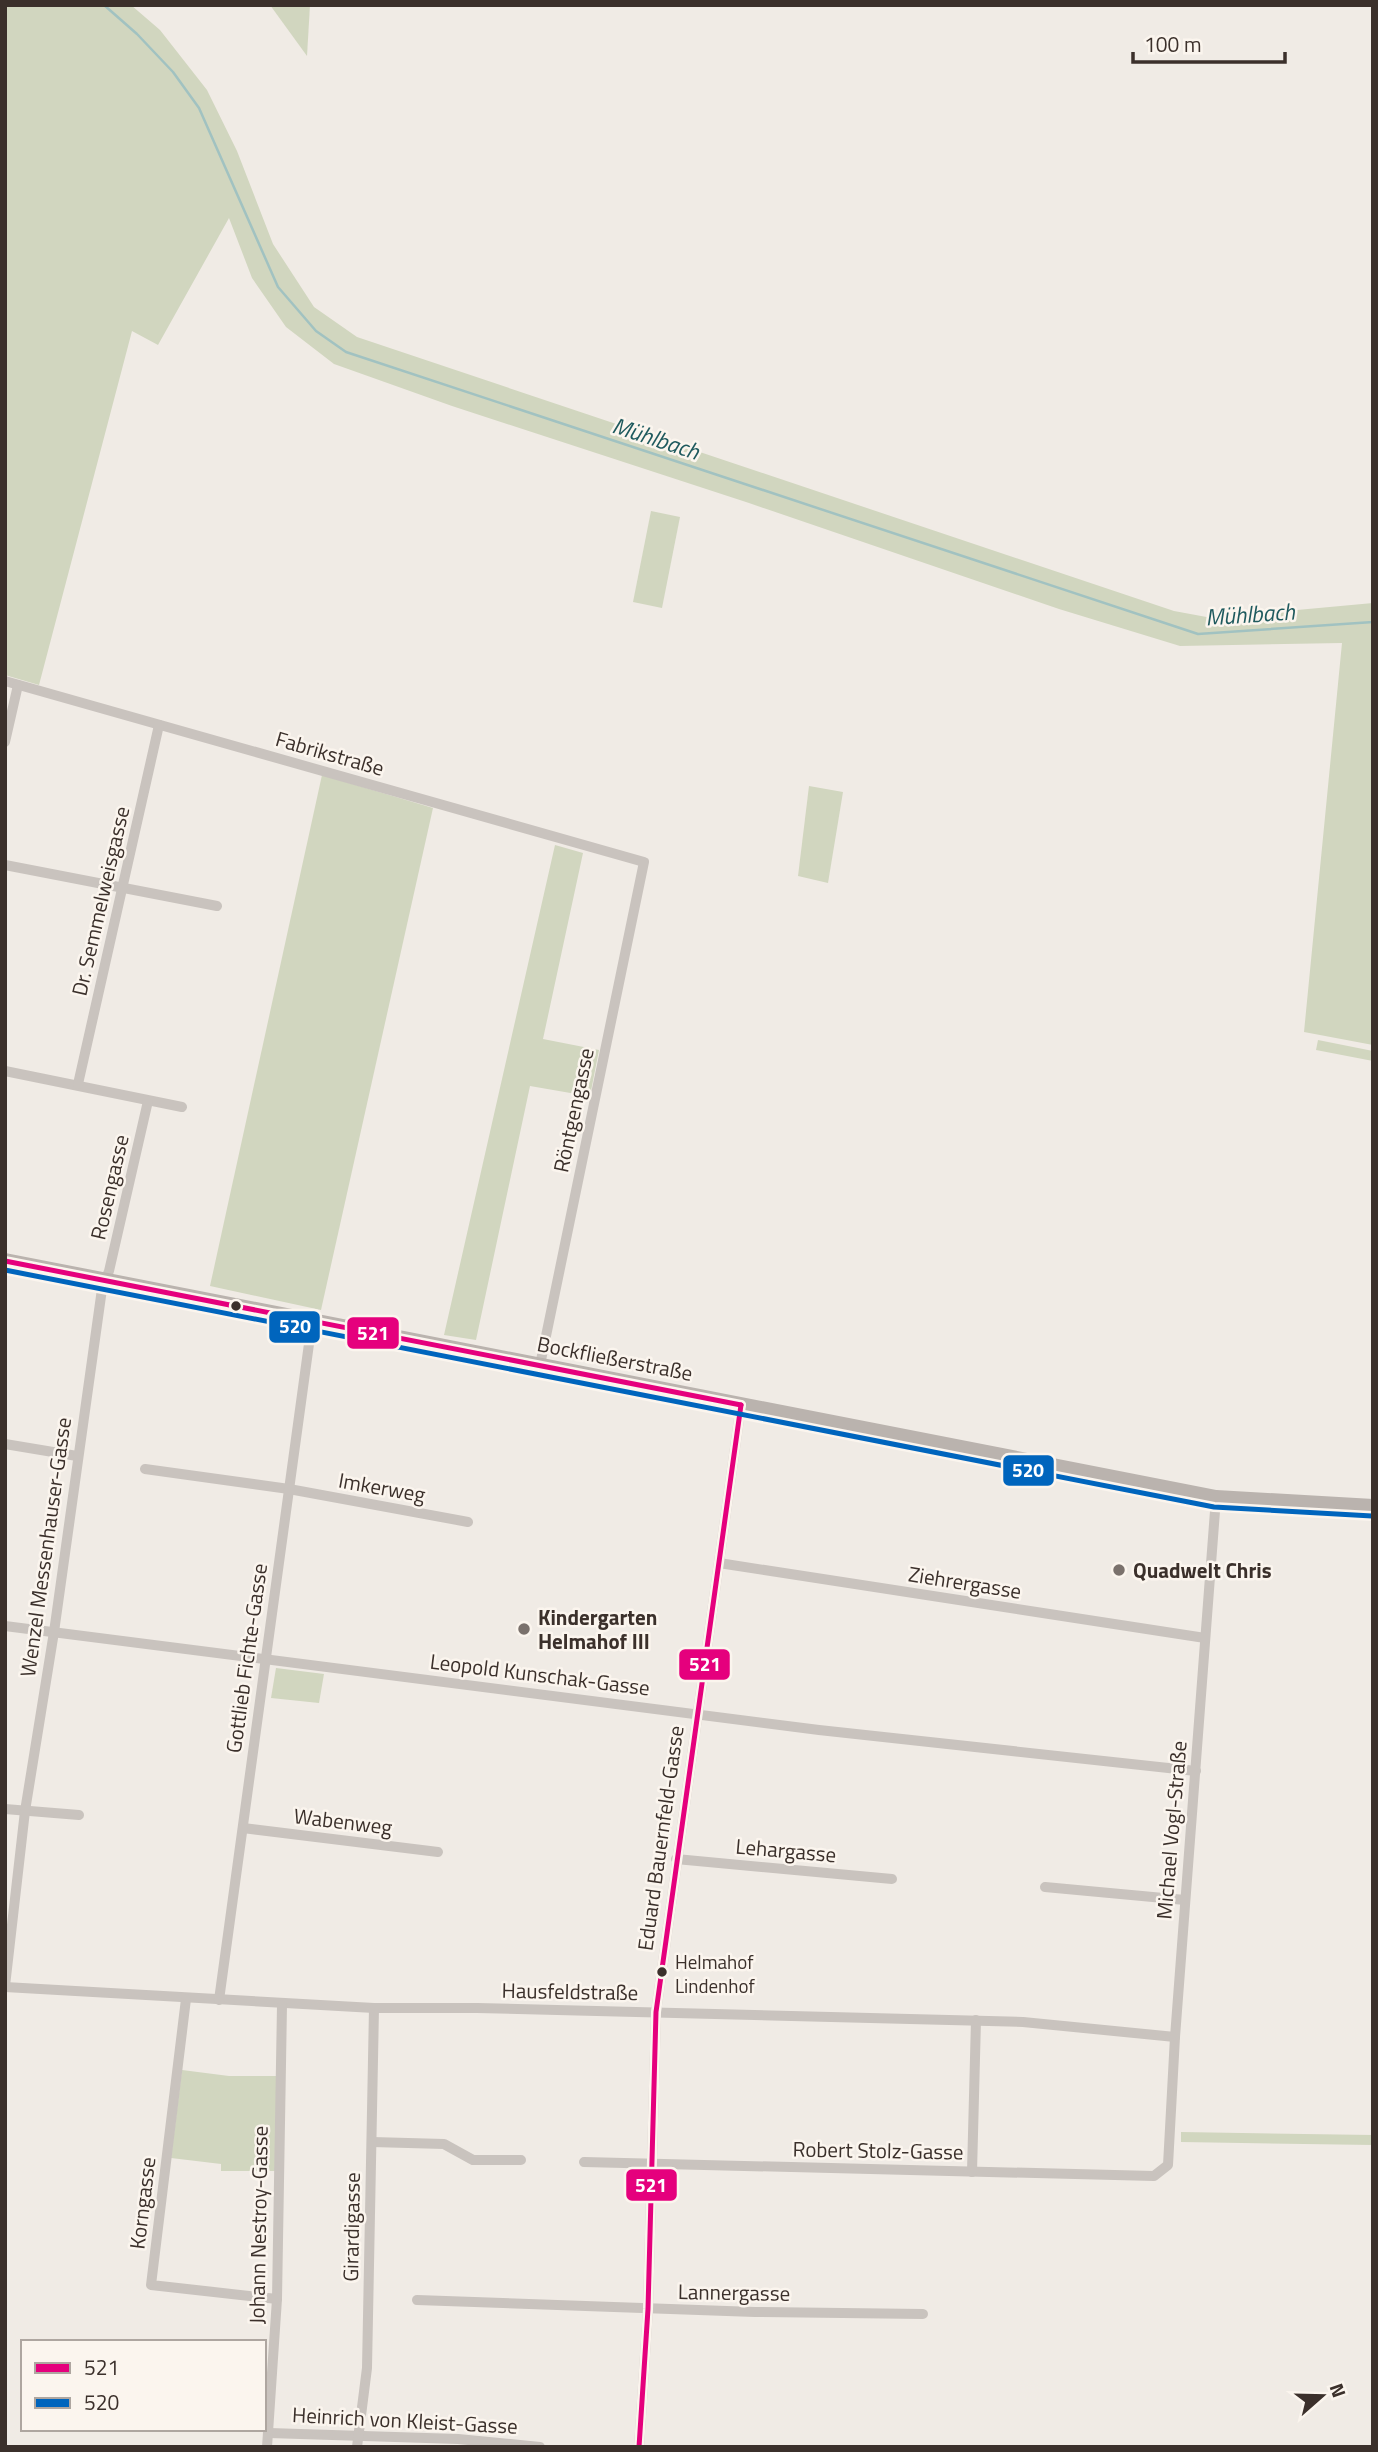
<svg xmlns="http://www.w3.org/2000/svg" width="1378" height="2452" font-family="'Titillium Web',sans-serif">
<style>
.green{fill:#d1d6bf}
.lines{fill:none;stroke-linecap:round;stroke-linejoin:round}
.stream{stroke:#a1c2c1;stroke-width:2.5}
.minor{stroke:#c9c3be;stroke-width:10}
.secondary{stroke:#bab3ae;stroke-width:16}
.bus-1-casing{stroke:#fbf5ee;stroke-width:10}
.bus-2-casing{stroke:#fbf5ee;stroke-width:10}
.bus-1{stroke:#e5007d;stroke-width:5}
.bus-2{stroke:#0065bd;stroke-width:5}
.bus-dot{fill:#3b302b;stroke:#fbf5ee;stroke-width:2.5}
.poi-dot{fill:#7a716c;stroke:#fbf5ee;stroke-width:2.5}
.labels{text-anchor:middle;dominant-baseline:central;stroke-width:5;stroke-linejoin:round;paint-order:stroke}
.bus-label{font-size:19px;fill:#3b302b;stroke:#fbf5ee;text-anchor:start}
.street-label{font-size:21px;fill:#3b302b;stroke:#fbf5ee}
.poi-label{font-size:21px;font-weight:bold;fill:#3b302b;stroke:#fbf5ee;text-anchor:start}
.water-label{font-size:23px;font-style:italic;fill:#1f5a5e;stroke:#fbf5ee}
.line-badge{stroke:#fbf5ee;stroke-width:2.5}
.badge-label{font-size:19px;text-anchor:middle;font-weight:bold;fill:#fff}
</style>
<rect width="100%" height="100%" fill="#f0ebe5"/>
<!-- green -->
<g class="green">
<path d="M5 5H131L160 30 207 90 237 151 273 244 314 307 357 337 1174 611 1212 618 1373 603V1045L1304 1032 1342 643 1180 646 1059 609 749 503 452 406 334 364 286 327 252 278 229 218 158 345 132 331 39 685 5 675Z"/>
<path d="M270 5H310L307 56Z"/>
<path d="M651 511 680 517 662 608 633 602Z"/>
<path d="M322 775 433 808 321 1310 210 1286Z"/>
<path d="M809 786 843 792 828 883 798 876Z"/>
<path d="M555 845 583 853 543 1039 599 1050 591 1091 582 1095 530 1086 476 1340 444 1335Z"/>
<path d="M1318 1040 1373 1051V1061L1316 1050Z"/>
<path d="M276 1668 324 1674 319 1703 271 1698Z"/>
<path d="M182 2070 229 2076H277L276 2171H221V2164L171 2158Z"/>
<path d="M1181 2132 1373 2135V2145L1181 2142Z"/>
</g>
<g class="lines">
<!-- stream -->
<path class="stream" d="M104 5 137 34 173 72 199 108 278 287 316 331 346 352 1198 634 1373 622"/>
<!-- minor -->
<g class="minor">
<path d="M5 681 644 862 540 1365"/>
<path d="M5 742 18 685"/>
<path d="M5 865 217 906"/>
<path d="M5 1071 182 1107"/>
<path d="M78 1084 159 725"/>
<path d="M5 1444 77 1456"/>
<path d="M145 1469 289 1489 468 1522"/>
<path d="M719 1563 1205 1638"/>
<path d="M5 1626 819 1730 1196 1771"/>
<path d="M5 1809 79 1815"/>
<path d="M243 1828 438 1852"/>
<path d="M676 1859 892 1879"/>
<path d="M1045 1887 1185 1900"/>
<path d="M5 1986 25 1811 54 1632 102 1289 109 1271 148 1101"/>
<path d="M5 1987 374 2008H477L1023 2022 1175 2037"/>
<path d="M186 1999 151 2285 277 2299"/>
<path d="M219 2000 312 1322"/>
<path d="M372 2142 444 2144 473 2160H521"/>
<path d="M584 2162 1154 2176 1168 2165 1175 2037 1216 1498"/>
<path d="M972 2172 976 2020"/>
<path d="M417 2300 755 2312 923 2314"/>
<path d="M269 2433 458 2439 540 2447"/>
<path d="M267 2447 277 2299 282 2005"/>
<path d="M357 2447 367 2368 374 2008"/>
<path d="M639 2447 648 2309 656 2012 741 1405"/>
</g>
<!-- secondary -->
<path class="secondary" d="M5 1261 1216 1498 1373 1507"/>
<defs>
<g id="bus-1">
<path d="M5 1261 741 1405"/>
<path d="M639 2447 648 2309 656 2012 741 1405"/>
</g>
<path id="bus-2" d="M5 1270 1214 1507 1372 1516"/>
</defs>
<!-- bus-1 casing -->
<use href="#bus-1" class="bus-1-casing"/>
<!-- bus-2 casing -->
<use href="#bus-2" class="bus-2-casing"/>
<!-- bus-1 -->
<use href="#bus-1" class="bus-1"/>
<!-- bus-2 -->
<use href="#bus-2" class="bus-2"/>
</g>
<!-- markers -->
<g class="bus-dot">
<circle cx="236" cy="1306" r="6"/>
<circle cx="662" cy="1972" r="6"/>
</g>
<g class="poi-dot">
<circle cx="1119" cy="1570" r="7"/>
<circle cx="524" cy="1629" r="7"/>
</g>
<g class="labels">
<!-- bus labels -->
<g class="bus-label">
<text x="675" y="1961">Helmahof<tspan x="675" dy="24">Lindenhof</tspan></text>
</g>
<!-- street labels -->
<g class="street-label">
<text transform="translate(330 753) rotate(16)">Fabrikstraße</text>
<text transform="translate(100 901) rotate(-77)">Dr. Semmelweisgasse</text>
<text transform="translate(573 1110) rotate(-78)">Röntgengasse</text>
<text transform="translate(109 1187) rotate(-77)">Rosengasse</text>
<text transform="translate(615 1358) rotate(11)">Bockfließerstraße</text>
<text transform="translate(382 1487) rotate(10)">Imkerweg</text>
<text transform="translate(45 1547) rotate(-82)">Wenzel Messenhauser-Gasse</text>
<text transform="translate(965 1582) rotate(9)">Ziehrergasse</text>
<text transform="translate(246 1658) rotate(-82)">Gottlieb Fichte-Gasse</text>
<text transform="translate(540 1674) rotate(7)">Leopold Kunschak-Gasse</text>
<text transform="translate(343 1821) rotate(7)">Wabenweg</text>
<text transform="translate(1171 1830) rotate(-85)">Michael Vogl-Straße</text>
<text transform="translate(660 1838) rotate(-82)">Eduard Bauernfeld-Gasse</text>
<text transform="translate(786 1850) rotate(5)">Lehargasse</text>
<text transform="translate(570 1991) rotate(1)">Hausfeldstraße</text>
<text transform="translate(878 2150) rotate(1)">Robert Stolz-Gasse</text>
<text transform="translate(142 2203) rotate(-83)">Korngasse</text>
<text transform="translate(258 2225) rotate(-89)">Johann Nestroy-Gasse</text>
<text transform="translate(351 2227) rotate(-89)">Girardigasse</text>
<text transform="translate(734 2292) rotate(1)">Lannergasse</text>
<text transform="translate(405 2420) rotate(3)">Heinrich von Kleist-Gasse</text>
</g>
<!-- poi labels -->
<g class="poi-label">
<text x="1133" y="1570">Quadwelt Chris</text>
<text x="538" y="1617">Kindergarten<tspan x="538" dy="24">Helmahof III</tspan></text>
</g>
<!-- water labels -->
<g class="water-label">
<text transform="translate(656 438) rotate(18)">Mühlbach</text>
<text transform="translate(1250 614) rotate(-4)">Mühlbach</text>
</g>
</g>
<g class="line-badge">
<rect x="268" y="1310" width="53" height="34" rx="7" fill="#0065bd"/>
<rect x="346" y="1316" width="54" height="34" rx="7" fill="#e5007d"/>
<rect x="1002" y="1454" width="53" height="33" rx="7" fill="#0065bd"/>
<rect x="678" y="1648" width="53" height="33" rx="7" fill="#e5007d"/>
<rect x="625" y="2168" width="53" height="34" rx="7" fill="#e5007d"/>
</g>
<g class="badge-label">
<text x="295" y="1333">520</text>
<text x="373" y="1340">521</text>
<text x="1028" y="1477">520</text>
<text x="705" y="1671">521</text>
<text x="651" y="2192">521</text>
</g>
<!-- border -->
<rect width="1378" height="2452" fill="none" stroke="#3b302b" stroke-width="14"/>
<!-- legend -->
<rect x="21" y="2340" width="245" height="91" fill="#fbf5ee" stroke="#aea6a0" stroke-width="2"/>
<rect x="35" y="2363" width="35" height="10" fill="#e5007d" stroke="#aea6a0" stroke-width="2"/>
<text x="84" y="2375" font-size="21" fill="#3b302b">521</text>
<rect x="35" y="2398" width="35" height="10" fill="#0065bd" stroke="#aea6a0" stroke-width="2"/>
<text x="84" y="2410" font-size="21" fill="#3b302b">520</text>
<!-- north arrow -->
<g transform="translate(1322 2396) rotate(70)" stroke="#fbf5ee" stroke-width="5" paint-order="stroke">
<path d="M0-5L12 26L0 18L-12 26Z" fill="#3b302b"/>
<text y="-10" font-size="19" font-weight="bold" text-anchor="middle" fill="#3b302b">N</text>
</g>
<!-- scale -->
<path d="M1133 52v10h152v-10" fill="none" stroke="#3b302b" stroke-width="3.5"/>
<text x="1144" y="52" font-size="21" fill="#3b302b" stroke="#fbf5ee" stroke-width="5" paint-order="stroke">100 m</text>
</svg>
